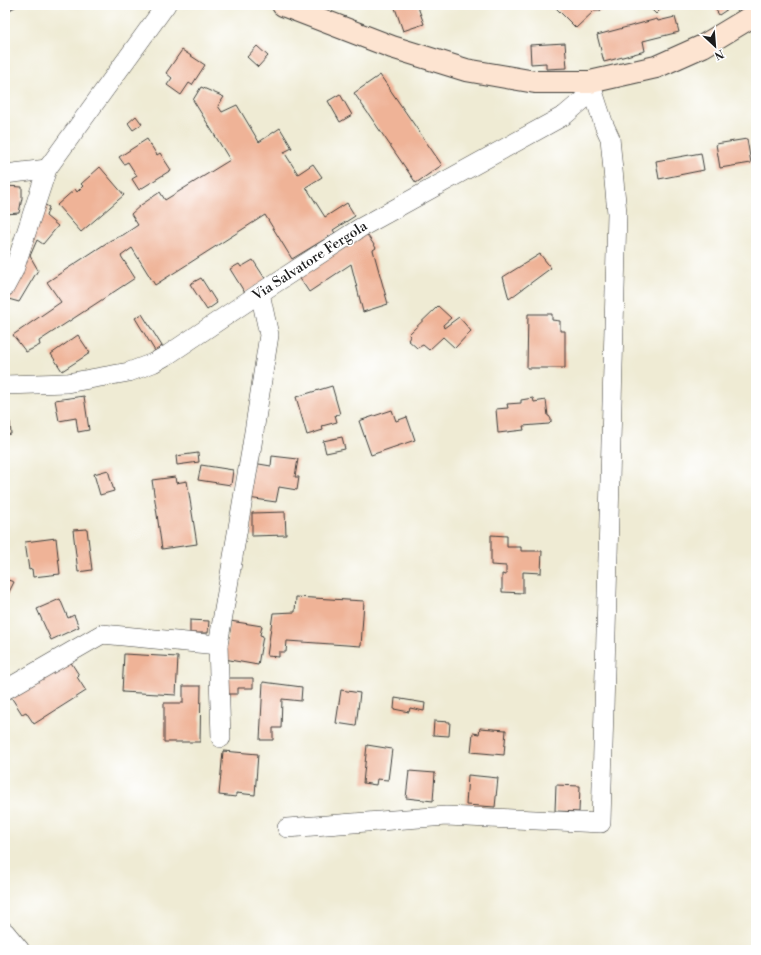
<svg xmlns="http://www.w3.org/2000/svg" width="761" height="955" font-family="'Libre Bodoni',serif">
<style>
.building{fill:#efb397}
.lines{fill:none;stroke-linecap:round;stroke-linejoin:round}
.street-casing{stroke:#3c3b38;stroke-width:20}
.secondary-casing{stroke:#3c3b38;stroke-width:24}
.street{stroke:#fff;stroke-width:19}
.secondary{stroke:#fde4d1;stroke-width:22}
.rail-casing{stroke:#1c1c1c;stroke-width:4.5}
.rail{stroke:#fff;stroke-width:3;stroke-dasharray:9;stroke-linecap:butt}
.labels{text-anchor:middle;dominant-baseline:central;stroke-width:3;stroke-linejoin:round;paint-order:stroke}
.street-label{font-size:14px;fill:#1c1c1c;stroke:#fff}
</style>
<rect width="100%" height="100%" fill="#fff"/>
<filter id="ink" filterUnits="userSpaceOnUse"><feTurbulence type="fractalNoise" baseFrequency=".025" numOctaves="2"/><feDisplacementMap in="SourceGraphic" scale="8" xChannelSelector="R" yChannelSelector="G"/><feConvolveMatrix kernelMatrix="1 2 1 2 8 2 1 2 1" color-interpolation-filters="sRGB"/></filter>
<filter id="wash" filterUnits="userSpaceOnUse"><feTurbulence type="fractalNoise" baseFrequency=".012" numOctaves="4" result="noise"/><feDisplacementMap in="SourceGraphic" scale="16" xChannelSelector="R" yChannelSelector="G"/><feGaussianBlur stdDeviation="0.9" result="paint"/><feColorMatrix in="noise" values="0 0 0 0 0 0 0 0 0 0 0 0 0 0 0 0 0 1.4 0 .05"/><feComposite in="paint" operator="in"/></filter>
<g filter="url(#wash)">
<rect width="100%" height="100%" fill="#efebd4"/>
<g id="blocks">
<!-- building -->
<g class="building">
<path d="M394 5H423L418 7 424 24 403 31Z"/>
<path d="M553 5H604L600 11H594L576 28Z"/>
<path d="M647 5H665L656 14Z"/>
<path d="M713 5H734L719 15Z"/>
<path d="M675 17 679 32 643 41 645 51 604 62 597 35 657 19 658 21Z"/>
<path d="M565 43 567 68 546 69V63L531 64 530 45Z"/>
<path d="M257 46 268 56 258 67 247 57Z"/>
<path d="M182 50 205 65 192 85 189 83 181 95 167 85 172 78 166 73Z"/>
<path d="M380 75 442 165 416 183 354 93Z"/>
<path d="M201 87 224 97 218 106 222 112 237 105 259 142 280 128 292 148 284 152 298 174 313 164 322 177 306 187 325 217 347 203 355 216 333 230 335 233 292 259 265 215 155 285 132 248 121 256 135 278 39 341 40 345 26 352 13 335 61 302 47 282 111 240 123 235 138 225 131 214 141 205 160 192 165 200 230 160 193 100Z"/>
<path d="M340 94 352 115 340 122 328 101Z"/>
<path d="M136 116 142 124 133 130 128 123Z"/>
<path d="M147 139 157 155 160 153 171 170 139 190 132 179 137 176 128 162 124 164 119 157Z"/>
<path d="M747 139 751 163 720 168 716 144Z"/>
<path d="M701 153 704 170 659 179 656 161Z"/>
<path d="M100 167 124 195 81 232 57 205 75 189 77 192 83 186 81 184Z"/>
<path d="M5 186 22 187V198L19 213 5 214Z"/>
<path d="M41 203 49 207 46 216 58 226 43 244 37 240 30 256 38 270 19 302 5 298 14 284Z"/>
<path d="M5 214H6L9 232H5Z"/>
<path d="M366 233 376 248 373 250 388 304 363 312 351 264 309 292 299 277Z"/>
<path d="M540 254 551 268 509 299 503 277Z"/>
<path d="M253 260 266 280 245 293 230 269 239 264 241 267Z"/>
<path d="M201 278 217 303 207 310 190 284Z"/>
<path d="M438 306 451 318 443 325 444 328 459 317 471 331 455 348 443 337 429 350 423 345 417 348 408 340 410 337 409 334Z"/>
<path d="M142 314 162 346 155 351 135 318Z"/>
<path d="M528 314H552V320L560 321V331H565V368H527Z"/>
<path d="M78 335 90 353 62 371 51 354Z"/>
<path d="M332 386 340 414 335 415 337 422 322 426 323 430 307 435 296 397Z"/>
<path d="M84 396 89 430 78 432 76 418 59 421 55 400Z"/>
<path d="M533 398 534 402 546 400 548 416H549L551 419V422L549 424 523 426 524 430 498 433 496 409 508 408 507 404 521 403V400Z"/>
<path d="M392 410 396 421 407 417 415 440 371 455 359 421Z"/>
<path d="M5 416H6L7 422H10L11 434 5 435Z"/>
<path d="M342 437 345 449 326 453 323 441Z"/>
<path d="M198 453 199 462 177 465 176 456Z"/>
<path d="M272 456 298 459 295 477H299L297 490 279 487 276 502 248 498 253 463 271 466Z"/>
<path d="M201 465 233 470 231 485 198 480Z"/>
<path d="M108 470 114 491 100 495 94 474Z"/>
<path d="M175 477 176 483 187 481 197 544 162 549 152 480Z"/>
<path d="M285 512 286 535 252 536V513Z"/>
<path d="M87 529 92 570 78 572 73 530Z"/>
<path d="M491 535 507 536V547H521V551H542L541 573 523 572V593L502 592V574L506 575V566L491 565Z"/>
<path d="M56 538 60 574 33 577 32 569 29 570 25 542Z"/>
<path d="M5 579 14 582 7 596 5 595Z"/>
<path d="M296 597 364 601 361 646 287 641 286 652H279V657L267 656 273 613 295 612Z"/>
<path d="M60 599 68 618 74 615 79 627 51 640 37 609Z"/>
<path d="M190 620 209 621 208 633H190Z"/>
<path d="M230 621 262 626 260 635 263 636 258 665 224 659Z"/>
<path d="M124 654 178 657 176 695 122 692Z"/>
<path d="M70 661 79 675 77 677 86 691 34 724 26 712 22 714 11 697Z"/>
<path d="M225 678H253V688H238V694H225Z"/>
<path d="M263 682 302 687 301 701 282 699 281 728H273V740H260Z"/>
<path d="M183 686H201L200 742H164V703H183Z"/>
<path d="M341 690 360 693 356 726 336 723Z"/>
<path d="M395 698 425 703 424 711 410 708 409 712 394 709Z"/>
<path d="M434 721 450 722 449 736 433 735Z"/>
<path d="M480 728 506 730 504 755 471 752 473 733 479 734Z"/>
<path d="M367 745 392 749 388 780 377 779 376 785 363 783Z"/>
<path d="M223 751 258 754 255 795 236 793V797L219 795Z"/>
<path d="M409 771 435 773 433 801 406 798Z"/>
<path d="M468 775 498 778 495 807 466 805Z"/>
<path d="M556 785 580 786 579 812 555 811Z"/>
</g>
</g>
</g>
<g filter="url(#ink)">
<use href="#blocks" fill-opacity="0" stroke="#3c3b38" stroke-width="1"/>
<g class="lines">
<defs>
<g id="street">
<path d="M5 174 47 169"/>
<path d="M5 287 14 270 47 169 166 5"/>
<path d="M5 385 67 383 129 372 153 363 169 354 260 293 360 228 565 115 585 98 590 82"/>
<path d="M5 690 102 634 218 645"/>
<path d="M221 738 218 645 251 451 269 335 260 293"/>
<path d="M287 828 446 816 601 823 617 213 610 138 604 125 590 82"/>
<path d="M5 932 20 950"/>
</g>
<path id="secondary" d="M283 5 392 47 466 70 535 82H590L656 67 703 46 756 14"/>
</defs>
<!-- street casing -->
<use href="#street" class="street-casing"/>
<!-- secondary casing -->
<use href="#secondary" class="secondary-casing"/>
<!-- street -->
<use href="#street" class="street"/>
<!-- secondary -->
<use href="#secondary" class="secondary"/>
<defs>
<path id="rail" d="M5 10 15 5"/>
</defs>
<!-- rail casing -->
<use href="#rail" class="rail-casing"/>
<!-- rail -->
<use href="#rail" class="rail"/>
</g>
</g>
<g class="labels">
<!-- street labels -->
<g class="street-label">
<text transform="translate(310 261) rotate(-33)">Via Salvatore Fergola</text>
</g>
</g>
<!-- margin -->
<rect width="761" height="955" fill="none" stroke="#fff" stroke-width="20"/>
<!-- north arrow -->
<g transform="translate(715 46) rotate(154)" stroke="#ffffff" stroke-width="3" paint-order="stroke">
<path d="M0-3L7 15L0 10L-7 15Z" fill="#1c1c1c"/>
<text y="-6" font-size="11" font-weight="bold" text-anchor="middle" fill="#1c1c1c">N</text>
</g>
</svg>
